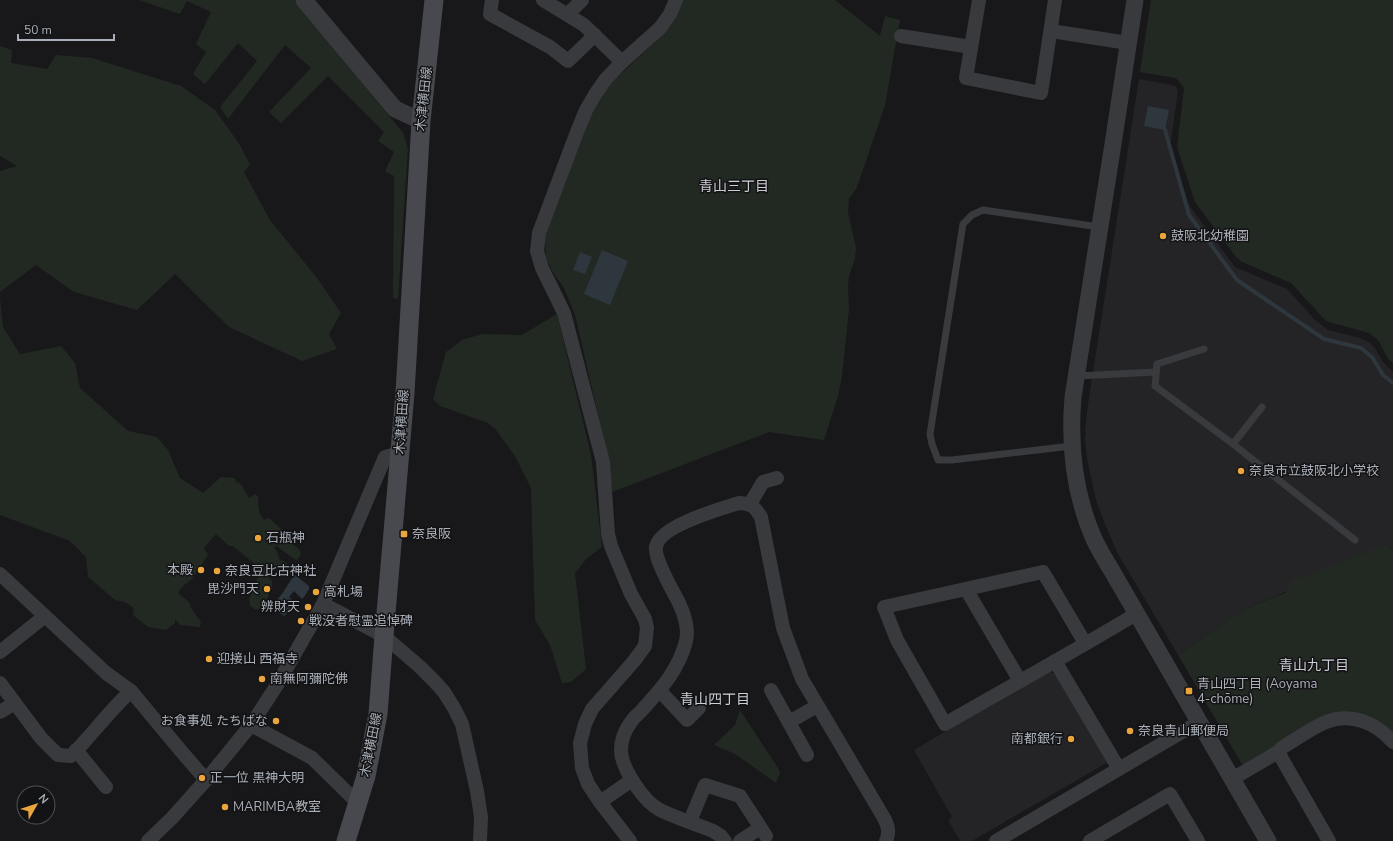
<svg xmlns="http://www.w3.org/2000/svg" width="1393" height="841" font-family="'Nunito Sans','Noto Sans JP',sans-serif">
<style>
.built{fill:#242426}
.green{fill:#222922}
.water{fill:#2e373d}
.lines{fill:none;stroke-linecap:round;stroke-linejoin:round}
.stream{stroke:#2e373d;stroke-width:4}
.service{stroke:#393a3e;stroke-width:7}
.minor{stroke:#393a3e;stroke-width:14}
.tertiary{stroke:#393a3e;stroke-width:17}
.secondary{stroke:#47494e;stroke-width:19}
.poi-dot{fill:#eba53e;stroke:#131315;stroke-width:1.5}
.labels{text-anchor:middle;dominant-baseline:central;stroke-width:3;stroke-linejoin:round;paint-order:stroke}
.street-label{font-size:13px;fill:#aab0b9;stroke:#131315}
.poi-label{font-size:13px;fill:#aab0b9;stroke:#131315;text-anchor:start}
.neighbourhood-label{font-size:14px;fill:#cbced5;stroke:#131315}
</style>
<rect width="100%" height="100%" fill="#18181a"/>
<!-- built -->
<g class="built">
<path d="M1139 79 1172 85 1176 87 1178 91 1170 147 1189 205 1235 267 1287 289 1315 320 1328 330 1360 338 1370 343 1375 348 1383 362 1393 372V550L1385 545 1285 592 1244 609 1178 655 1118 554 1104 522 1096 500 1092 482 1087 459 1085 439 1086 419 1089 398Z"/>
<path d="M1048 671 1058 675 1108 762 972 841H960L948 820 952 817 914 750Z"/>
</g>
<!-- green -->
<g class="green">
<path d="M139 0H295L403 133 408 149 398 299 393 298 394 176 385 171 394 152 378 141 384 132 328 76 281 123 269 112 311 68 285 45 228 119 220 107 257 61 238 43 205 84 193 74 206 52 196 44 211 12 187 1 180 14Z"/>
<path d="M682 0H835L880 36 885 16 900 20 885 105 864 167 856 189 849 199 848 212 856 248 855 259 849 276 848 285 849 309 842 376 838 396 824 440 769 432 612 492 609 462 575 315 564 288 552 271 546 257 545 239 547 229 591 114 607 87 653 44 672 23Z"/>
<path d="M1151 0H1393V363L1389 360 1378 340 1369 333 1326 321 1291 283 1242 262 1236 257 1195 202 1177 147 1184 88 1176 78 1140 72Z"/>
<path d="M0 46 12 50 11 63 47 69 56 55 92 58 181 86 215 110 240 145 250 165 244 172 270 220 317 278 341 313 329 334 337 349 302 361 229 327 175 274 137 310 74 292 36 265 0 292V171L17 166 0 156Z"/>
<path d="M0 298 3 327 20 354 61 346 75 363 80 388 128 431 157 437 168 450 180 478 203 493 221 477 235 478 236 482 241 484 249 498 255 494 258 497C258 506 258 513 264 520L269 518 283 531 286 539 299 549 301 555 297 560C287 556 284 549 275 546L274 547 277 551 280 561 282 560 287 563 289 568 283 573 280 574 276 567 272 568 267 576 272 581V589L267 592 269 595 264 606 256 610 250 606 249 599 251 594 248 592 263 571 233 546H229L216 534 204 548 208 555 192 579 183 586 178 593 189 602 191 608 201 622 200 627 180 625 175 619V623L166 630 148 627 133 615 134 608 125 602 115 600 88 577 86 557 70 541 0 515Z"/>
<path d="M557 314 591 455 602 547 587 558 575 573 586 669 571 682 562 683 550 645 535 620 531 488 515 456 496 430 488 423 440 406 433 399 446 352 462 340 482 334 522 335Z"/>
<path d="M1385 545 1393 550V736L1349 714 1243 766 1178 655 1244 609 1285 593 1291 581Z"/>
<path d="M740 710 778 768 780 773 776 783 735 754 714 745 735 725Z"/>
</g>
<!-- water -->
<g class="water">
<path d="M1148 106 1169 110 1165 130 1144 126Z"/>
<path d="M602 250 628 261 610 305 584 294Z"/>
<path d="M580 252 592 257 585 274 573 270Z"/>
<path d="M295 575 309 586V589L304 597 302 599 294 591 289 597 294 601 291 609 284 616 278 612 272 606C276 600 281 596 284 591 288 585 290 580 295 575Z"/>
</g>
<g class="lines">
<!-- stream -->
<path class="stream" d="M1165 130 1189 215 1237 280 1324 339 1361 348 1372 357 1383 375 1393 383"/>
<!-- service -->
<g class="service">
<path d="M1204 349 1157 364 1155 386 1233 444 1355 540"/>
<path d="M1077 376 1156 372"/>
<path d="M1233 444 1262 407"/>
<path d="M1072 446 952 460H938L932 444 930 434 963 224 972 215 983 210 1099 227"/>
</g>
<!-- minor -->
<g class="minor">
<path d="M492 0 490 14 550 47 568 61 595 35"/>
<path d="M543 0 584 25 622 62"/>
<path d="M979 0 966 78 1041 93 1055 0"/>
<path d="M568 14 582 0"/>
<path d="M1051 31 1128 43"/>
<path d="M901 36 971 47"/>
<path d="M750 504 763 482 777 478"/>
<path d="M0 574 106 673 131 691 181 751 206 780"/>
<path d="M966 589 1020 681"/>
<path d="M323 604 384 636 419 666 436 683 444 692 454 708 462 724 477 791 481 817 480 841"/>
<path d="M1085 643 1043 572 884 607 897 640 945 724C1009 687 1073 652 1136 614"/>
<path d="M0 652 45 616"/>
<path d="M1055 661 1119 769"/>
<path d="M0 683 41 738 58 755 71 756C92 735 109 711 131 691"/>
<path d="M771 690 807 755"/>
<path d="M660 691 687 720 699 708"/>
<path d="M0 712 15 703"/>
<path d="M789 722 817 706"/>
<path d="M251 725 312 758 358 803"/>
<path d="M76 750 106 787"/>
<path d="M1278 752 1329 841"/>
<path d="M1232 779 1278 752 1283 747C1297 739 1311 728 1326 722 1351 712 1376 723 1393 742"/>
<path d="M600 802 632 780"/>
<path d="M690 821 705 785 740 796 766 836"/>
<path d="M148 841 172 818 206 780 251 725 277 685 323 604 385 457 400 453"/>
<path d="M630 841 600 802 588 784 582 768 580 743 585 724 592 709 634 661 645 646 647 628 645 619 631 594 611 546 608 534 603 462 564 313 542 268 537 251 539 233 577 132 586 110 596 93 605 80 622 62 660 28 670 14 676 0"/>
<path d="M725 841 721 836 713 831C696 824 676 818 660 810 644 802 621 768 621 750 621 741 625 730 631 722 634 717 639 714 643 709 662 688 679 669 686 641 689 629 684 613 679 603 673 591 654 559 656 547 659 526 720 509 739 503 752 504 754 506 761 517L783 628 802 679 884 818C888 826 890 832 886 841"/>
<path d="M740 841 760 828"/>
<path d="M996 841 1199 722"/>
<path d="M1090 841 1170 794 1198 841"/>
</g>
<!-- tertiary -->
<g class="tertiary">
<path d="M304 0 395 109 421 121"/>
<path d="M1135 0 1113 144 1073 397C1069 445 1074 494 1094 539 1099 550 1106 561 1112 571L1268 841"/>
</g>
<!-- secondary -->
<path class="secondary" d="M346 841 366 776 378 714 384 636 405 393 421 121 434 0"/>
</g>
<!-- markers -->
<g class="poi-dot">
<circle cx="1163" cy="236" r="4"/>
<circle cx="1241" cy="471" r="4"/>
<rect x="400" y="530" width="8" height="8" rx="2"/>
<circle cx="258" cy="538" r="4"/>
<circle cx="201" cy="570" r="4"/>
<circle cx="217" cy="571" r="4"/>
<circle cx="267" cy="589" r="4"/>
<circle cx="316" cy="592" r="4"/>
<circle cx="308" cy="607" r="4"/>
<circle cx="301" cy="621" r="4"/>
<circle cx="209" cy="659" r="4"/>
<circle cx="262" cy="679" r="4"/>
<rect x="1185" y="687" width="8" height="8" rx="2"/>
<circle cx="276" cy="721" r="4"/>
<circle cx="1130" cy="731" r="4"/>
<circle cx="1071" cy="739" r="4"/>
<circle cx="202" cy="778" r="4"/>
<circle cx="225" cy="807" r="4"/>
</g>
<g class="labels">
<!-- street labels -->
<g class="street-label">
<text transform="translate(424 99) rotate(-84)">木津横田線</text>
<text transform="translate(402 422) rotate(-86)">木津横田線</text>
<text transform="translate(371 745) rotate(-79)">木津横田線</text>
</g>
<!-- poi labels -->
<g class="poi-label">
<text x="1171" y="236">鼓阪北幼稚園</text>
<text x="1249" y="471">奈良市立鼓阪北小学校</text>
<text x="412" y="534">奈良阪</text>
<text x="266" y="538">石瓶神</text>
<text x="193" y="570" text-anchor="end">本殿</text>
<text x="225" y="571">奈良豆比古神社</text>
<text x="259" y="589" text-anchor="end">毘沙門天</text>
<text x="324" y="592">高札場</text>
<text x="300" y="607" text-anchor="end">辨財天</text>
<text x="309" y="621">戦没者慰霊追悼碑</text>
<text x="217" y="659">迎接山 西福寺</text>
<text x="270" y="679">南無阿彌陀佛</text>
<text x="1197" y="684">青山四丁目 (Aoyama<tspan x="1197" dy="15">4-chōme)</tspan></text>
<text x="268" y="721" text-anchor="end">お食事処 たちばな</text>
<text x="1138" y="731">奈良青山郵便局</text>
<text x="1063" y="739" text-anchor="end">南都銀行</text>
<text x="210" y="778">正一位 黒神大明</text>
<text x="233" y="807">MARIMBA教室</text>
</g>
<!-- neighbourhood labels -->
<g class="neighbourhood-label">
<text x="734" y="186">青山三丁目</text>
<text x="1314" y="665">青山九丁目</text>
<text x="715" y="699">青山四丁目</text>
</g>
</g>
<!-- north arrow -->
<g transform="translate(36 805) rotate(51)"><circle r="19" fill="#131315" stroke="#4f5257"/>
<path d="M0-3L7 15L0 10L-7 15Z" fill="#eba53e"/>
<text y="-6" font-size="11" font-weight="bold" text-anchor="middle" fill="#aab0b9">N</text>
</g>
<!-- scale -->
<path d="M18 34v6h96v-6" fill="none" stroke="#aab0b9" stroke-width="2"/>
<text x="24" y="34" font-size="12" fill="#aab0b9" stroke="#131315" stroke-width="3" paint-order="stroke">50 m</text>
</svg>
